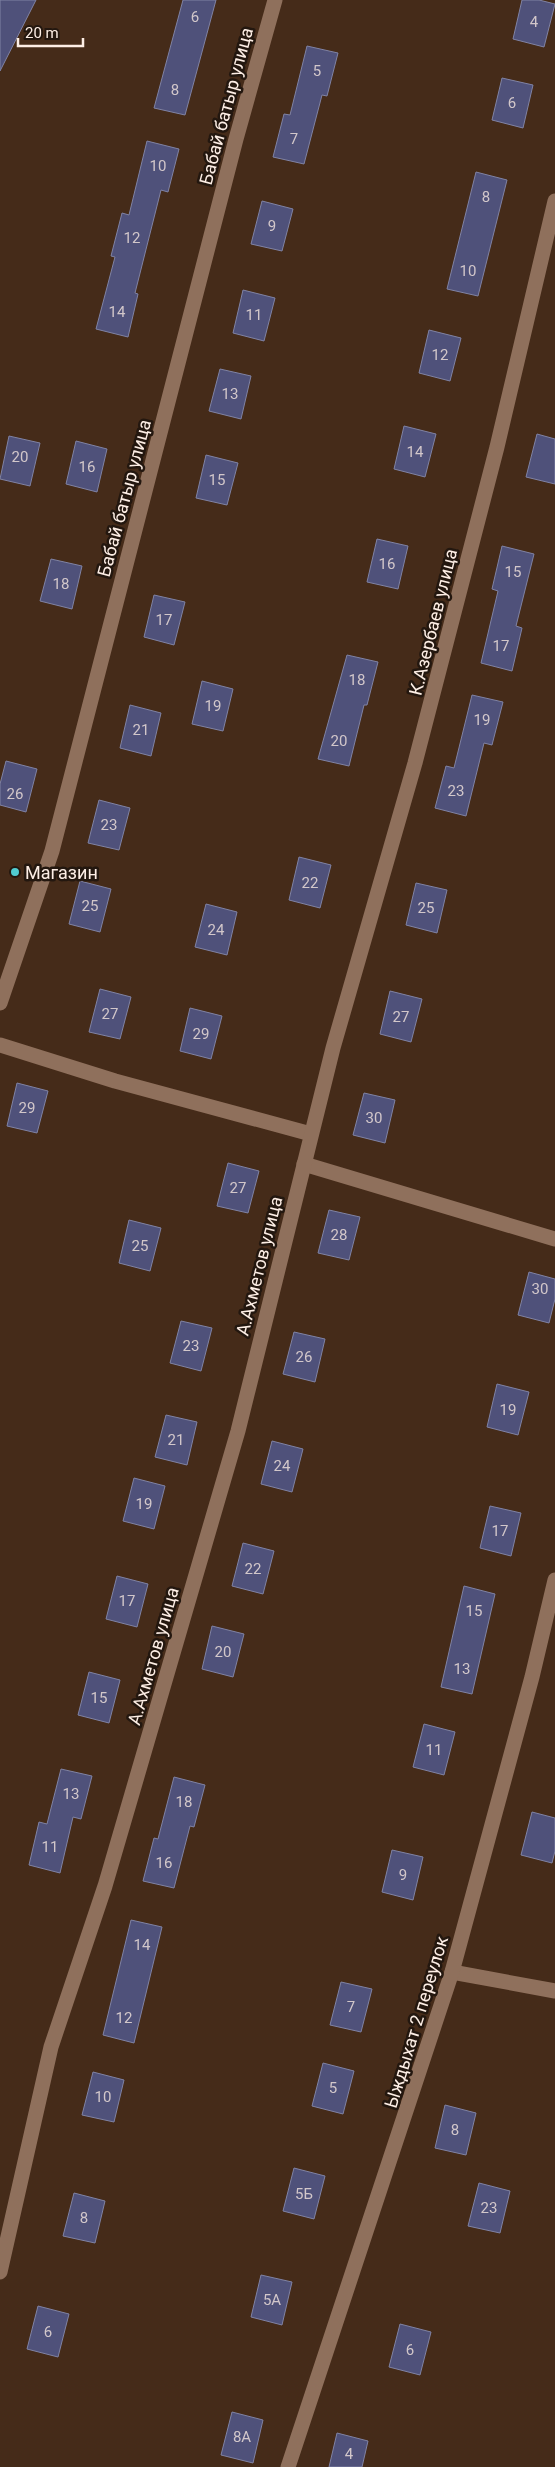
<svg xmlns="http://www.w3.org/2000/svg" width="555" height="2467" font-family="Roboto,sans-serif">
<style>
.building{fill:#4f517a;stroke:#8083a4}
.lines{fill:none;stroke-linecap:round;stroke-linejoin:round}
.street{stroke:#8f705c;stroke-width:15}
.poi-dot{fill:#51ccd1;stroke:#23170f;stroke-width:2}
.labels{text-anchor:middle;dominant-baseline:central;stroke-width:5;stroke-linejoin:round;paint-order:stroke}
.number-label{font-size:15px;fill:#d2c7ca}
.street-label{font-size:18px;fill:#fdeee5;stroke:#23170f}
.poi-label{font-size:18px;fill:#fdeee5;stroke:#23170f;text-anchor:start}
</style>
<rect width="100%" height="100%" fill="#452b19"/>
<!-- building -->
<g class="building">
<path d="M0 0H36L0 71Z"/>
<path d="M183 0H216L185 115 154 108Z"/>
<path d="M522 0H539L555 4 544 47 513 39Z"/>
<path d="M307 46 338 53 327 96 322 95 304 164 273 157 284 114 290 115Z"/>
<path d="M502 78 533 85 523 128 492 120Z"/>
<path d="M147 141 179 149 168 192 161 190 135 293 138 294 128 337 96 329 115 257 111 256 122 213 129 215Z"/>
<path d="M476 172 507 180 478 296 447 289Z"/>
<path d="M262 201 293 209 282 251 251 244Z"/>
<path d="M243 290 275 298 264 341 233 333Z"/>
<path d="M429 330 461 338 450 381 419 373Z"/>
<path d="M220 369 251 376 241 419 209 411Z"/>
<path d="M404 426 436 434 425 477 394 469Z"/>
<path d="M537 434 555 439V484L526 477Z"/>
<path d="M9 436 40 443 30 486 0 479Z"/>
<path d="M76 441 107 449 97 492 66 484Z"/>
<path d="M206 455 238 463 227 505 196 498Z"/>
<path d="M377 539 408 546 398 589 367 582Z"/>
<path d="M502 546 534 554 516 626 522 628 512 671 481 663 498 591 492 589Z"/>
<path d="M51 559 82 566 72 609 40 601Z"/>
<path d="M154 595 185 602 174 645 144 637Z"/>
<path d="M347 655 378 662 367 705H364L349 766 318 759Z"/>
<path d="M202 681 233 689 223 731 192 724Z"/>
<path d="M472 695 503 702 492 745 484 743 466 816 435 808 446 766 454 768Z"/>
<path d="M130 705 161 713 151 756 120 748Z"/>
<path d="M6 761 37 769 26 812 0 805V784Z"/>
<path d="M99 800 130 808 119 850 88 843Z"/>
<path d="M299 857 331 865 320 908 289 900Z"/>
<path d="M80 881 111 889 100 932 69 924Z"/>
<path d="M416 883 447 890 437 933 406 925Z"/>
<path d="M206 904 237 912 227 955 195 947Z"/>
<path d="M100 989 131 997 120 1039 89 1032Z"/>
<path d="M390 991 422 999 411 1042 380 1034Z"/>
<path d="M190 1008 222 1016 211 1059 180 1051Z"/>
<path d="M17 1083 48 1091 37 1133 7 1126Z"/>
<path d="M364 1093 395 1100 385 1143 353 1135Z"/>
<path d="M228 1163 259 1171 248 1213 217 1206Z"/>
<path d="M329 1210 360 1217 349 1260 318 1253Z"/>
<path d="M129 1220 161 1228 150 1271 119 1263Z"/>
<path d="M529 1272 555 1279V1299L549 1323 518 1315Z"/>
<path d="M181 1321 212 1328 201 1371 170 1363Z"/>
<path d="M294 1332 325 1339 315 1382 283 1374Z"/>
<path d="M497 1384 529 1392 518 1435 487 1427Z"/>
<path d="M166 1415 197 1422 187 1465 155 1457Z"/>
<path d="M272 1441 303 1449 292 1492 261 1484Z"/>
<path d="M134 1478 165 1486 154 1529 123 1521Z"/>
<path d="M490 1506 521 1513 511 1556 480 1548Z"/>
<path d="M243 1543 274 1551 263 1594 232 1586Z"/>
<path d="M117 1576 148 1584 137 1627 106 1619Z"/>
<path d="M464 1586 495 1594 472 1694 441 1687Z"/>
<path d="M212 1626 244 1634 233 1677 202 1669Z"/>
<path d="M89 1672 120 1680 109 1723 78 1715Z"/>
<path d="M424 1724 455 1732 444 1775 413 1767Z"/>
<path d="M61 1769 92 1776 81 1819 73 1817 60 1873 29 1865 39 1822 47 1824Z"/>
<path d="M174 1777 205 1785 194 1827 190 1826 174 1888 143 1881 154 1838 158 1839Z"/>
<path d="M532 1812 555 1818V1851L552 1863 521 1855Z"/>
<path d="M392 1850 423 1857 413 1900 382 1892Z"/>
<path d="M131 1920 162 1927 134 2043 103 2035Z"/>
<path d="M341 1982 372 1989 361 2032 330 2025Z"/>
<path d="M323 2063 354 2071 343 2114 312 2106Z"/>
<path d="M93 2072 124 2080 114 2122 82 2115Z"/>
<path d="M445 2105 476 2113 466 2155 435 2148Z"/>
<path d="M294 2168 325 2176 314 2219 283 2211Z"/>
<path d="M479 2183 510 2191 500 2233 468 2226Z"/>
<path d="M74 2193 105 2201 95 2243 63 2236Z"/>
<path d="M261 2275 292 2282 282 2325 251 2317Z"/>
<path d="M38 2306 69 2314 58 2357 27 2349Z"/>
<path d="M400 2324 431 2332 420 2375 389 2367Z"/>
<path d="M232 2412 263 2420 253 2463 221 2455Z"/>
<path d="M337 2433 368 2441 362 2467H329Z"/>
</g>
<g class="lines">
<!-- street -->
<g class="street">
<path d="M0 1003 52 851 236 139 275 0"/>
<path d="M0 1045 115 1081 311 1134"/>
<path d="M304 1164 555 1239"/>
<path d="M452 1972 555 1991"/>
<path d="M0 2272 51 2047 105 1886 238 1431 333 1048 415 763 497 447 555 201"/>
<path d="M288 2467 452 1972 532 1677 555 1580"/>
</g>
</g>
<!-- markers -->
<circle class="poi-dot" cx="15" cy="872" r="5"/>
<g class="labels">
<!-- number labels -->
<g class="number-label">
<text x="195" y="17">6</text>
<text x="534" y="22">4</text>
<text x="317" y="71">5</text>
<text x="175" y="90">8</text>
<text x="512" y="103">6</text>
<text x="294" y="139">7</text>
<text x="158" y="166">10</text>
<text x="486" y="197">8</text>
<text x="272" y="226">9</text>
<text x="132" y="238">12</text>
<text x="468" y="271">10</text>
<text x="117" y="312">14</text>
<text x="254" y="315">11</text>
<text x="440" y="355">12</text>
<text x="230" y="394">13</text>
<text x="415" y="452">14</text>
<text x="20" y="457">20</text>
<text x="87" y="467">16</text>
<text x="217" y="480">15</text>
<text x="387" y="564">16</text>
<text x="513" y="572">15</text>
<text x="61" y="584">18</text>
<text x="164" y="620">17</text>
<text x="501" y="646">17</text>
<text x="357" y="680">18</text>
<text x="213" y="706">19</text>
<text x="482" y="720">19</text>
<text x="141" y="730">21</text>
<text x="339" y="741">20</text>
<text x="456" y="791">23</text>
<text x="15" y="794">26</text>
<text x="109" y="825">23</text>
<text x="310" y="883">22</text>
<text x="90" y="906">25</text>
<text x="426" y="908">25</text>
<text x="216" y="930">24</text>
<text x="110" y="1014">27</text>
<text x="401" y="1017">27</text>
<text x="201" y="1034">29</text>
<text x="27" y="1108">29</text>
<text x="374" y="1118">30</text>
<text x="238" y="1188">27</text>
<text x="339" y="1235">28</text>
<text x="140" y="1246">25</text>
<text x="540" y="1289">30</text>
<text x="191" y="1346">23</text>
<text x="304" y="1357">26</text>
<text x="508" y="1410">19</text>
<text x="176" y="1440">21</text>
<text x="282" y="1466">24</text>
<text x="144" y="1504">19</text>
<text x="500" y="1531">17</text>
<text x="253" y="1569">22</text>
<text x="127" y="1601">17</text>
<text x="474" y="1611">15</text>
<text x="223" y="1652">20</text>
<text x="462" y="1669">13</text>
<text x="99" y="1698">15</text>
<text x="434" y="1750">11</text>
<text x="71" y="1794">13</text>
<text x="184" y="1802">18</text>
<text x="50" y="1847">11</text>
<text x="164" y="1863">16</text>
<text x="403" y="1875">9</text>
<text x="142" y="1945">14</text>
<text x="351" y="2007">7</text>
<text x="124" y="2018">12</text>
<text x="333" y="2088">5</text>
<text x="103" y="2097">10</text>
<text x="455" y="2130">8</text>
<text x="304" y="2194">5Б</text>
<text x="489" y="2208">23</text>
<text x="84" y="2218">8</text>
<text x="272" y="2300">5A</text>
<text x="48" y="2332">6</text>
<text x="410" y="2350">6</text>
<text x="242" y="2437">8A</text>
<text x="349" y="2454">4</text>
</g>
<!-- street labels -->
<g class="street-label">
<text transform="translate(226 106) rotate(-75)">Бабай батыр улица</text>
<text transform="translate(124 498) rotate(-75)">Бабай батыр улица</text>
<text transform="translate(433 622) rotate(-76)">К.Азербаев улица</text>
<text transform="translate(259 1266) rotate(-76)">А.Ахметов улица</text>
<text transform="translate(153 1656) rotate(-74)">А.Ахметов улица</text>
<text transform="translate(416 2022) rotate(-73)">Ыждыхат 2 переулок</text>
</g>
<!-- poi labels -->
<g class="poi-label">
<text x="25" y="872">Магазин</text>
</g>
</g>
<!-- scale -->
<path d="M18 38v8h65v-8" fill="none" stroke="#fdeee5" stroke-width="2.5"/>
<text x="25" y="38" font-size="15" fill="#fdeee5" stroke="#23170f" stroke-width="4" paint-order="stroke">20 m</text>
</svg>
